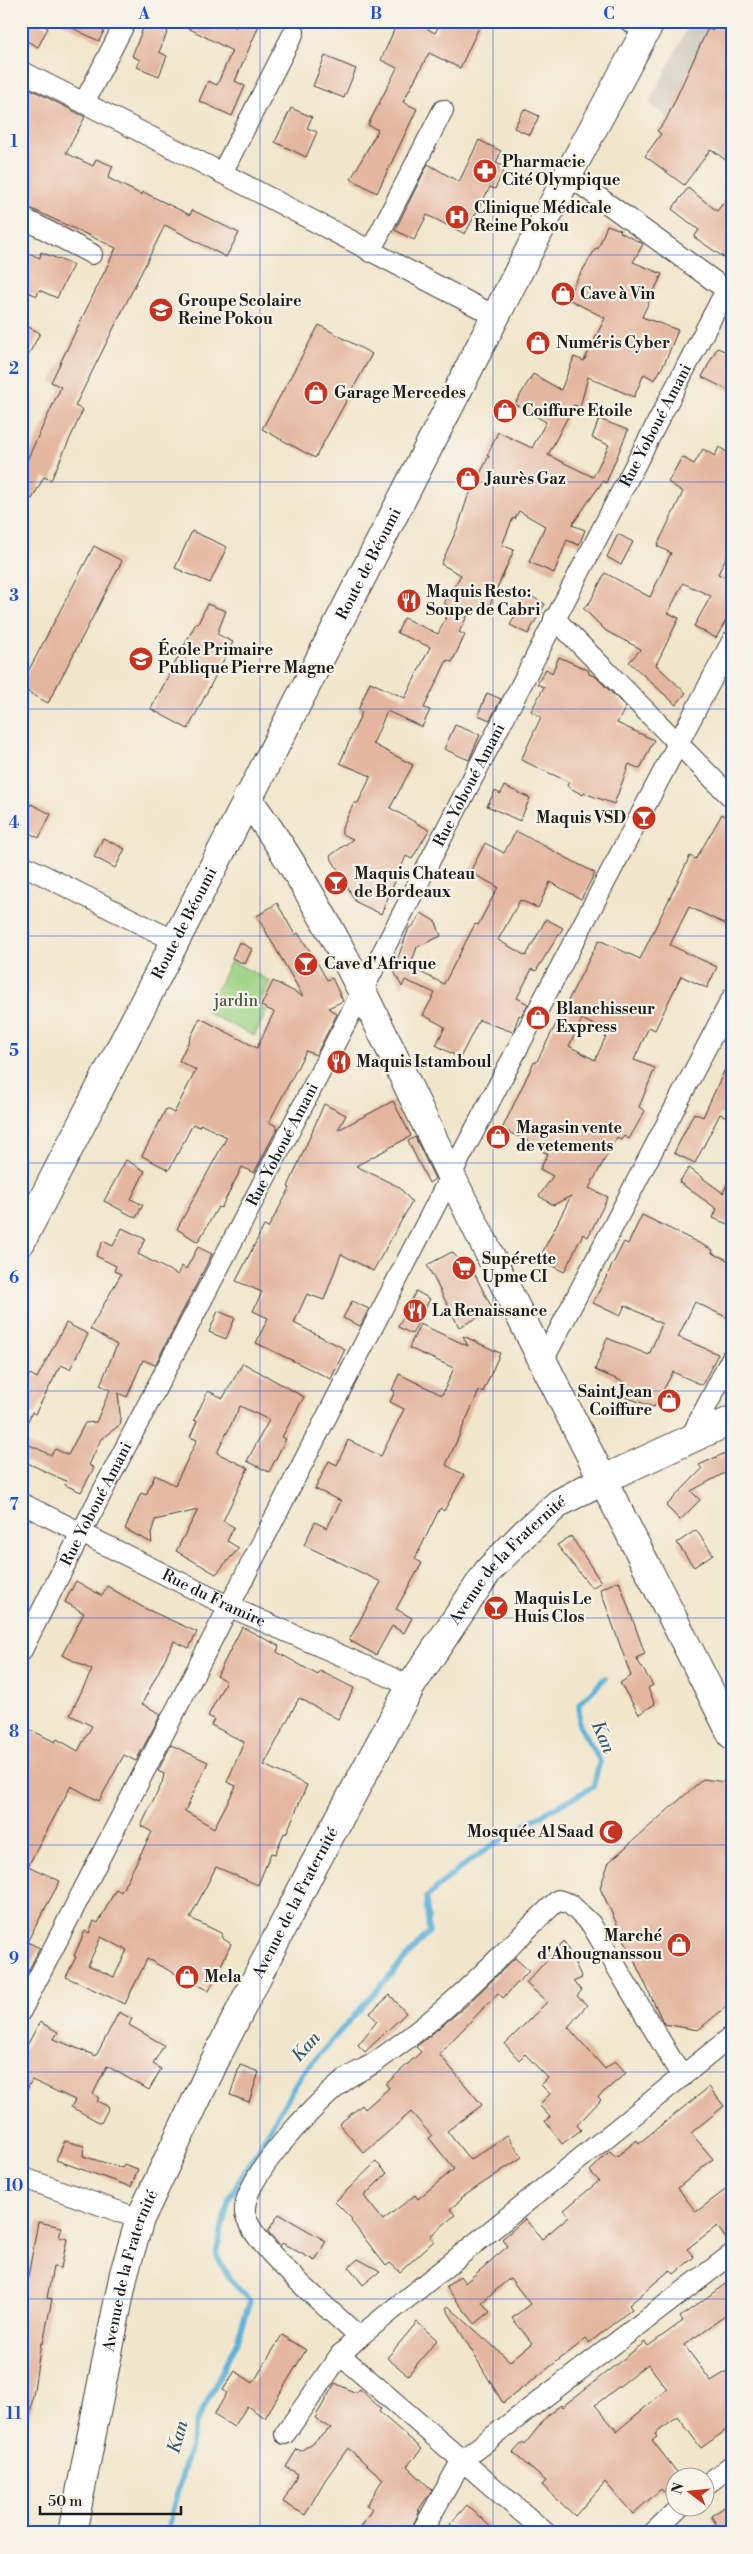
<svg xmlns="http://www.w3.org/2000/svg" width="753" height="2554" font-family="'Libre Bodoni',serif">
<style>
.industrial{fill:#c9c3b8}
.green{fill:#9bd284;stroke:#5c7750}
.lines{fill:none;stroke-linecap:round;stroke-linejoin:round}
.stream{stroke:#5eb2da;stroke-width:5.5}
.building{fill:#e4b6a0;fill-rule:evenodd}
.street-casing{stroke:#3c3a36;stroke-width:22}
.secondary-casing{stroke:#3c3a36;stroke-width:30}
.primary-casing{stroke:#3c3a36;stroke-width:30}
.street{stroke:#fff;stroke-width:20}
.secondary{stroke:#fff;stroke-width:28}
.primary{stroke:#fff;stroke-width:28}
.grid{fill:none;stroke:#1d4ed8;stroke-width:1;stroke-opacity:0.55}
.labels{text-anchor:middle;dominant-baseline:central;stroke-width:4.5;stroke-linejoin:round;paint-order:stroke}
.poi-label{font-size:16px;font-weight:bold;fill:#1c1c1c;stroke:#f7f3e8;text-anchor:start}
.street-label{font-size:16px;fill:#1c1c1c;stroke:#f7f3e8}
.park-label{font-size:16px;fill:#485c40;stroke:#f7f3e8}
.water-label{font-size:18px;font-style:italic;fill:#365868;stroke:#f7f3e8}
.neatline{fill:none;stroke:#1d4ed8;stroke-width:2}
.grid-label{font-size:16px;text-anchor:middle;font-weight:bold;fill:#1d4ed8}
</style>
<rect width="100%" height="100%" fill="#f7f3e8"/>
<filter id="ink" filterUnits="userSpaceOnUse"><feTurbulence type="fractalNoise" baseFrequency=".02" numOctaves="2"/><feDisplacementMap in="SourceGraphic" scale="10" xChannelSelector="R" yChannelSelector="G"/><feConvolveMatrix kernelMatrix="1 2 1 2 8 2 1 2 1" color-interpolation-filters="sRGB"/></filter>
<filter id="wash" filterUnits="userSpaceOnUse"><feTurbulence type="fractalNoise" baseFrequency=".0096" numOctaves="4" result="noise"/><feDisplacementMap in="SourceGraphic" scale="20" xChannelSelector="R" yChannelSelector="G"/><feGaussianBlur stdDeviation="1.12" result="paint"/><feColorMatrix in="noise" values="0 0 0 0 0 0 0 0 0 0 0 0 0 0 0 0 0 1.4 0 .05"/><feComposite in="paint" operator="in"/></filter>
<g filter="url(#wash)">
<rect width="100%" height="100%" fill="#f1e6cc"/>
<!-- industrial -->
<path class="industrial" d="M691 21H732V169L649 103Z"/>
<!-- green -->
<path class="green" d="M231 961 270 981 258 1006 267 1011 254 1036 206 1012Z"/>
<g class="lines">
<!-- stream -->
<path class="stream" d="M169 2533V2523L196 2424 237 2341 250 2301 229 2278 216 2254 229 2198 302 2074 429 1932 426 1898C472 1853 536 1817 593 1787L600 1761 579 1725V1704L605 1678"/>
</g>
<g id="blocks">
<!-- building -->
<g class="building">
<path d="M21 21H35L48 28 38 47 21 38Z"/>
<path d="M58 21H109L99 41Z"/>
<path d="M146 21H172L159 52 167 56 159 76 137 67 140 60 132 56Z"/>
<path d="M175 21H223L236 27 239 21H261L235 81 245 86 232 116 199 101 208 81 217 85 232 51Z"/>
<path d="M398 21H413L435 33 441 21H482L460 68 429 53 403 102 417 109 377 193 351 179 378 130 368 125 397 68 381 60Z"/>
<path d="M717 21H732V165L711 149 684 185 645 156 661 134 657 131 666 120 708 28 712 30Z"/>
<path d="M325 56 356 69 344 98 313 86Z"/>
<path d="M21 84 85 117 66 153 93 166 96 159 113 166 108 178 142 195 143 192 190 215 192 210 239 233 226 257 165 225 75 406 83 410 51 480 44 477 32 499 21 494V473L61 387 51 382 116 248 21 204Z"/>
<path d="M291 108 312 117 307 128 317 132 306 157 275 142Z"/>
<path d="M524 109 539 116 530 135 514 128Z"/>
<path d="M479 140 501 151 496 163 505 167 495 189 490 187 465 234 427 215 414 240 395 230 428 164 459 182Z"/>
<path d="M688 188 717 211 732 192V263L694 237 699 230 672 209Z"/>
<path d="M607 225 621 230 620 232 643 244 633 262 662 274 642 317 678 330 666 360 655 380 644 374 634 397 588 377 580 407 574 405 548 455 593 477 609 445 592 438 599 419 628 430 606 483 603 481 572 525 585 530 579 545 567 540 554 573 529 562 545 526 519 511 515 519 513 518 502 545 514 550 486 613 472 607 459 632 465 635 452 662 447 660 424 708 430 710 422 727 387 711 373 744 413 765 390 808 429 830 412 859 406 856 381 914 356 902 330 856 353 839 342 834V828L354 803H358L371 776 340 763 362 712 358 710 370 682 405 698 430 647 397 633 404 618 438 634 451 607 444 603 461 575 441 564 458 527 467 499 489 456H487L498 432 532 448 546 422 515 404 533 374 561 390 574 357 584 361 605 318 566 298 596 248 598 249Z"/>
<path d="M21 250 40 258 41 252 73 265 57 298 39 290 37 296 21 289Z"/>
<path d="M21 323 40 333 21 369Z"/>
<path d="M319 325 372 354 315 458 262 429Z"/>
<path d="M717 348 732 354V392L702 377Z"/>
<path d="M719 447 732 455V545L718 574 732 580V610L716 638 694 626 711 596 683 583 668 613 679 618 656 665 686 693 676 705 629 662 641 649 606 631 583 608 590 602 605 573 650 597 671 553 657 546 683 492 668 482 682 457 694 464 703 449 715 456Z"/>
<path d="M192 531 227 547 210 583 175 568Z"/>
<path d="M618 534 633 542 621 565 607 557Z"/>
<path d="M94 546 122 561 48 703 21 688V685Z"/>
<path d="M527 594 545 604 528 634 510 625Z"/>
<path d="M207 604 226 611 217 634 233 642 188 729 151 709 196 623 198 624Z"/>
<path d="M559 657 588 670 589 674 596 677 626 707 617 723 654 740 640 769 629 764 614 804 584 793 583 795 567 786 569 782 521 760 541 717 531 711 544 687 537 684 546 669 552 673Z"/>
<path d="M487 693 501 699 490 720 478 715Z"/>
<path d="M455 725 480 735 469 760 444 749Z"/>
<path d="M504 786 530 798 520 821 487 806 495 791 501 794Z"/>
<path d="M31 804 51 814 39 838 21 829V824Z"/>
<path d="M722 814 732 820V828L726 839 732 842V927L689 907 670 945 717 967 707 988 681 976 655 1030 649 1027 634 1060 655 1068 639 1107 645 1111 629 1139 624 1136 621 1140 617 1137 589 1188 608 1197 588 1237 583 1234 564 1272 539 1259 571 1196 553 1205 539 1196 553 1176 540 1169 548 1154 542 1151 543 1148 502 1129 534 1062 536 1063 599 940 640 959 690 856 696 859ZM582 1019 608 1032 595 1060 569 1046Z"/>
<path d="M516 831 595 873 581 899 550 882 538 908 520 900 498 940 526 956 546 919 563 928 536 971 532 969 517 998 528 1004 521 1016 519 1015 513 1032 479 1020 460 1058 436 1045 445 1027 423 1015 435 993 405 980 402 987 390 963 393 958 397 960 409 928 413 926 421 913 436 922 441 936 417 947 410 967 444 984 475 924 478 925 498 887 470 872 485 843 504 853Z"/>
<path d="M103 838 125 849 115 868 94 857Z"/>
<path d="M277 903 295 935 298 933 314 957 327 980 332 978 343 1001 328 1008 337 1014 316 1055 306 1051 269 1122 278 1127 254 1173 242 1167 221 1208 218 1207 198 1242 177 1229 227 1137 200 1124 199 1127 193 1124 169 1170 142 1156 166 1109 174 1113 196 1070 179 1061 200 1018 257 1048 274 1012 261 1006 273 981 303 996 257 916Z"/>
<path d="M239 942 252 949 245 964 232 958Z"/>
<path d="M732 1054V1119L720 1114 695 1163 674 1153 694 1113 703 1117Z"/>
<path d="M393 1101 411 1136 356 1166 399 1187 412 1202 373 1271 341 1254 324 1300 307 1294 294 1323 345 1349 331 1379 256 1343 268 1318 253 1311 262 1292 236 1281 264 1226 268 1228 290 1188 288 1187 324 1104 346 1115 338 1130Z"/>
<path d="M415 1137 435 1179 429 1183 408 1141Z"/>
<path d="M126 1160 145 1171 131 1199 143 1205 136 1218 104 1201Z"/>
<path d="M689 1168 723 1193 732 1174V1226L713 1218 717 1209 679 1182Z"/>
<path d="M642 1215 713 1250 712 1253 732 1262V1320L695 1302 678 1337 718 1354 702 1385 673 1372 654 1407 622 1396 628 1384 595 1370 607 1338 649 1355 662 1324 625 1305 620 1316 593 1303 624 1242 628 1244Z"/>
<path d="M122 1228 145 1239 138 1254 178 1275 182 1266 186 1269 198 1247 212 1254 155 1365 143 1360 127 1397 118 1393 121 1424 101 1439 89 1465 94 1468 81 1492 65 1485 66 1481 21 1460V1441L51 1455 55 1449 68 1455 85 1423 96 1422 110 1390 100 1385 117 1345 90 1329 121 1274 114 1271 116 1266 96 1256 103 1241 113 1246Z"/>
<path d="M452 1252 463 1264 468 1261 493 1310 459 1327 427 1265Z"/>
<path d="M416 1291 430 1299 412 1334 398 1327Z"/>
<path d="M352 1301 369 1309 360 1326 343 1318Z"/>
<path d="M218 1311 235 1318 226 1339 209 1332Z"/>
<path d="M66 1323 88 1334 70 1369 61 1365 35 1414 32 1412 21 1436V1390L30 1374 37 1378Z"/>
<path d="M420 1324 468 1346 463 1336 500 1353 483 1392 479 1391 446 1465 464 1475 444 1511 440 1508 415 1559 422 1563 396 1609 412 1618 404 1633 392 1626 376 1655 349 1640 381 1582 304 1545 315 1522 327 1528 341 1501 315 1489 329 1461 337 1465 348 1440 381 1456 404 1409 390 1402 395 1391 392 1390 399 1374 442 1395 454 1368 409 1348Z"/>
<path d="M243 1363 304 1397 282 1437 286 1439 269 1472 247 1461 269 1420 240 1406 217 1453 248 1468 223 1521 234 1527 227 1541 239 1548 216 1574 176 1551 198 1510 155 1520 151 1534 152 1543 125 1529 141 1493 146 1495 155 1475 175 1485 197 1440 190 1437 197 1421 194 1420 208 1391 223 1398Z"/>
<path d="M732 1450V1469L691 1491 700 1500 680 1520 666 1506 702 1469 699 1465Z"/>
<path d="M696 1530 713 1554 694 1567 677 1543Z"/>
<path d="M571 1536 601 1582 592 1588 557 1545Z"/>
<path d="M76 1581 102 1596 107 1586 144 1608 197 1632 189 1648 174 1641 142 1704 161 1714 136 1761 124 1755 99 1801 71 1786 28 1866 60 1881 27 1942 40 1948 21 1985V1725L55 1742 57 1739 78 1751 92 1726 70 1715 92 1670 62 1655 84 1613 65 1602Z"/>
<path d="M619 1581 645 1654 636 1658 653 1685 648 1688 655 1704 639 1714 620 1683 631 1676 600 1589Z"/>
<path d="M242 1627 279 1646 277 1652 318 1675 320 1671 354 1688 338 1719 299 1698 264 1765 307 1785 286 1834 284 1833 275 1854 271 1853 258 1885 216 1867 190 1918 223 1934 221 1937 231 1944 209 1991 147 1959 125 2004 66 1977 76 1957 74 1956 85 1931 89 1933 94 1921 98 1923 116 1889 121 1892 152 1832 141 1826 162 1783 164 1774 158 1771 171 1745 208 1762 185 1811 214 1828 236 1786 227 1782 244 1742 211 1725 214 1719 208 1716 226 1681 217 1676ZM101 1937 127 1950 114 1977 88 1965Z"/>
<path d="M703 1779 732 1783V2002L698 2030 664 2024 600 1888 609 1862Z"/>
<path d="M564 1941 582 1978 573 1982 582 1990 577 1996 587 2005 568 2027 605 2069 615 2061 626 2073 598 2097 601 2100 577 2125 581 2130 562 2144 545 2121 550 2117 539 2105 550 2094 541 2085 548 2078 525 2054 519 2060 505 2044 547 2002 526 1983Z"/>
<path d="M515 1958 529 1971 503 1998 498 1993 439 2054 482 2105 447 2131 470 2160 507 2135 522 2157 461 2198 462 2199 450 2209 455 2215 430 2236 434 2241 400 2272 390 2263 386 2266 351 2221 352 2219 335 2202 376 2162 387 2173 364 2196 383 2220 415 2195 418 2199 454 2169 429 2138 432 2136 411 2112 364 2153 339 2124 362 2105 365 2109 389 2088 386 2084 421 2052 416 2047 466 2006Z"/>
<path d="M390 1995 406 2013 365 2052 358 2045 377 2021 370 2013Z"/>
<path d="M119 2012 132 2019 129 2025 164 2045 153 2064 161 2069 149 2090 107 2066 93 2094 99 2098 97 2101 109 2107 101 2123 71 2107 75 2100 32 2080 21 2100V2056L40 2022 58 2032 54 2039 96 2056Z"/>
<path d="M240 2065 259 2072 249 2102 230 2095Z"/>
<path d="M709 2087 724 2106 691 2133 713 2159 678 2188 696 2212 732 2185V2242L729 2243 717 2226 687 2249 694 2257 674 2274 670 2270 629 2305 632 2309 589 2343 586 2339 503 2403 446 2308 448 2306 510 2361 532 2343 512 2318 530 2304 510 2278 482 2302 490 2312 475 2324 446 2287 460 2276 465 2283 508 2246 502 2239 525 2219 542 2239 569 2216 564 2210 599 2181 590 2171 610 2151 616 2157 637 2140 639 2143Z"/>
<path d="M65 2141 84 2146 83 2156 122 2168 124 2164 138 2169 131 2187 56 2160Z"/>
<path d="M279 2214 326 2241 315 2261 282 2243 280 2246 270 2234 268 2231Z"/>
<path d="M38 2222 62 2227 59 2237 67 2239 61 2268 53 2267 47 2298 52 2299 43 2343H41L30 2416 21 2415V2315Z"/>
<path d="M358 2259 380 2271 363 2285 349 2267Z"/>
<path d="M732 2279V2311L684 2345 711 2381 732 2368V2426L701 2448 678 2417 655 2434 657 2437 652 2440 680 2476H676V2482L663 2492 661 2489 633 2514 605 2482 575 2516 542 2485 546 2481 513 2453 523 2442 525 2444 548 2415 561 2405 562 2407 645 2342 648 2346 683 2321 680 2317ZM648 2364 667 2389 617 2431 595 2405Z"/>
<path d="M417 2322 437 2340 408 2375 387 2358Z"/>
<path d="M282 2335 306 2350 265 2418 247 2406 234 2427 214 2415 227 2393 223 2390 235 2371 253 2383Z"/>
<path d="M335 2383 356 2393 360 2389 381 2409 379 2412 422 2449 407 2466 432 2490 418 2511H420L409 2533 392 2525 388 2533H358L372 2509 366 2506 383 2479 348 2448 325 2480 305 2515 283 2502 298 2474 286 2467 297 2449 301 2451 331 2428 315 2418Z"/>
<path d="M732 2502V2533H722L711 2516Z"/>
<path d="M467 2505 497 2533H459L450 2524Z"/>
</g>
</g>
</g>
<g filter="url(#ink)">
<use href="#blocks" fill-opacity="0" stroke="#3c3a36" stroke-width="1"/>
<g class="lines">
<defs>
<g id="street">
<path d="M629 21 646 30"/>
<path d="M21 71 222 173 497 317"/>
<path d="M84 103 126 21"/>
<path d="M222 173 294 32"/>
<path d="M568 175 732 294"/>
<path d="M21 217 92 254"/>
<path d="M370 252 443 110"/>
<path d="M554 618 732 798"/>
<path d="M21 864 177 942"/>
<path d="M543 1361 732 998"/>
<path d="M689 1440 732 1357"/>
<path id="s1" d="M21 1503 228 1606 411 1686"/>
<path id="s2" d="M21 1652 81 1533 726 290"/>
<path d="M21 2011 451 1175 732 641"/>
<path d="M21 2177 140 2219"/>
<path d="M359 2337C334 2313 249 2243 245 2213 241 2178 318 2101 345 2080 353 2073 365 2069 374 2063 398 2046 421 2029 443 2010 483 1976 519 1936 558 1900L570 1904 591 1924 682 2077"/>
<path d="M340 2355 546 2533"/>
<path d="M285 2434 340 2355 359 2337 732 2036"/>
<path d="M706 2485 732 2465"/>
<path d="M421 2533 462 2460 732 2254"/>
<path d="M653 2533 681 2506"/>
</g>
<g id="secondary">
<path d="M247 798C332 913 388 1047 451 1176 542 1363 638 1548 732 1735"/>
<path id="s3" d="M72 2533 124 2273 140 2219 217 2056 313 1867 411 1686 488 1571 524 1534 559 1503 604 1479 732 1420"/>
</g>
<g id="primary">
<path id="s4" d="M21 1242 568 175 651 21"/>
</g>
</defs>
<!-- street casing -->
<use href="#street" class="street-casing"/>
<!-- secondary casing -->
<use href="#secondary" class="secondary-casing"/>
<!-- primary casing -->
<use href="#primary" class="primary-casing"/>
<!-- street -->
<use href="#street" class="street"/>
<!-- secondary -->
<use href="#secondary" class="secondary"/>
<!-- primary -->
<use href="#primary" class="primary"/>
</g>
</g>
<!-- grid -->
<path class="grid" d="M260 21V2533M493 21V2533M21 255H732M21 482H732M21 709H732M21 936H732M21 1163H732M21 1391H732M21 1618H732M21 1845H732M21 2072H732M21 2299H732"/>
<!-- icons -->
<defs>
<symbol id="pharmacy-disc" viewBox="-11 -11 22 22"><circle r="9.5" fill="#c8321e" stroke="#f7f3e8"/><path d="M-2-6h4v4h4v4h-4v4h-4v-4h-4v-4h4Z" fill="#fff"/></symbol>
<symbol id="hospital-disc" viewBox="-11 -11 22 22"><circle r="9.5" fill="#c8321e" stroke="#f7f3e8"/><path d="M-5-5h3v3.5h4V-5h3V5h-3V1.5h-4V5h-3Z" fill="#fff"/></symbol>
<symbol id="shop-disc" viewBox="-11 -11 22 22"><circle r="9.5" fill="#c8321e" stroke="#f7f3e8"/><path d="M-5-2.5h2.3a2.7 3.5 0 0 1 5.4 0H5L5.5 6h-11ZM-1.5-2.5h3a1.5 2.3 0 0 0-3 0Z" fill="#fff"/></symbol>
<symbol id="school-disc" viewBox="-11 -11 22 22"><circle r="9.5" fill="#c8321e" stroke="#f7f3e8"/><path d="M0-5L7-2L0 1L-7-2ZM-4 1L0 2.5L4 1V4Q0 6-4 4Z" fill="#fff"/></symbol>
<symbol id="restaurant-disc" viewBox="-11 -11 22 22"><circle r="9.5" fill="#c8321e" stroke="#f7f3e8"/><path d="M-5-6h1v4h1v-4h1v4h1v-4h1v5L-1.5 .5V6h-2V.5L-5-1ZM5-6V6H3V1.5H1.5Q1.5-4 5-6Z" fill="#fff"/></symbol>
<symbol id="bar-disc" viewBox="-11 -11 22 22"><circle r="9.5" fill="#c8321e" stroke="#f7f3e8"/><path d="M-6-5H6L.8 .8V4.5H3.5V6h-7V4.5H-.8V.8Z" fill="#fff"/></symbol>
<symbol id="supermarket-disc" viewBox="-11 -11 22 22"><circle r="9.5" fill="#c8321e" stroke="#f7f3e8"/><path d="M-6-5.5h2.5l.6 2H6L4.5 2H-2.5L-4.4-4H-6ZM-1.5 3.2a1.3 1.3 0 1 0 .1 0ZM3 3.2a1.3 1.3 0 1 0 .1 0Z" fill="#fff"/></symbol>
<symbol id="mosque-disc" viewBox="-11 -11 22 22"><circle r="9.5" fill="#c8321e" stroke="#f7f3e8"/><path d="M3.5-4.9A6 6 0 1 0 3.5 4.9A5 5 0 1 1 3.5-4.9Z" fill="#fff"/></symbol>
</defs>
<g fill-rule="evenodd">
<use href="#pharmacy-disc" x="471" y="157" width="28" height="28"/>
<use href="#hospital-disc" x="443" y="203" width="28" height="28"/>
<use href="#shop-disc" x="549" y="280" width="28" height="28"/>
<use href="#school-disc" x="147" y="296" width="28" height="28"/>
<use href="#shop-disc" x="524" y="329" width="28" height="28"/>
<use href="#shop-disc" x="302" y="379" width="28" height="28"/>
<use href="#shop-disc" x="491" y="397" width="28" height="28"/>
<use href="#shop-disc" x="454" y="465" width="28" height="28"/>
<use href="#restaurant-disc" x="395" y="587" width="28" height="28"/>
<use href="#school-disc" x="127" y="645" width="28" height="28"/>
<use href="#bar-disc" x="630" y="804" width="28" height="28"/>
<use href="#bar-disc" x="322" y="869" width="28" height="28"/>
<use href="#bar-disc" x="292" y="950" width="28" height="28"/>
<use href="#shop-disc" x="524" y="1004" width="28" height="28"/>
<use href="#restaurant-disc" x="325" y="1048" width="28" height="28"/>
<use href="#shop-disc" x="484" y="1123" width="28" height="28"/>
<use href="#supermarket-disc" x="450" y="1254" width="28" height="28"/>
<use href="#restaurant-disc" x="401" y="1297" width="28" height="28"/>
<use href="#shop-disc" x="655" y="1387" width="28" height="28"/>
<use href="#bar-disc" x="482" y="1594" width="28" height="28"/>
<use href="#mosque-disc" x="597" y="1818" width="28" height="28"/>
<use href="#shop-disc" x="665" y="1931" width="28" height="28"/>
<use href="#shop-disc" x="173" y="1963" width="28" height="28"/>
</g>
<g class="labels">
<!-- poi labels -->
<g class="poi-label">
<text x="502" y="162">Pharmacie<tspan x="502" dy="18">Cité Olympique</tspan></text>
<text x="474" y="208">Clinique Médicale<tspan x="474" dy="18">Reine Pokou</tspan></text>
<text x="580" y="294">Cave à Vin</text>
<text x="178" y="301">Groupe Scolaire<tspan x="178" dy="18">Reine Pokou</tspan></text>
<text x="556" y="343">Numéris Cyber</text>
<text x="334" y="393">Garage Mercedes</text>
<text x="522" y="411">Coiffure Etoile</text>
<text x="486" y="479">Jaurès Gaz</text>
<text x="426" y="592">Maquis Resto:<tspan x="426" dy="18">Soupe de Cabri</tspan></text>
<text x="158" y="650">École Primaire<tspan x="158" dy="18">Publique Pierre Magne</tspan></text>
<text x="626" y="818" text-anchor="end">Maquis VSD</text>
<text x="354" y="874">Maquis Chateau<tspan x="354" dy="18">de Bordeaux</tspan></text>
<text x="324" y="964">Cave d'Afrique</text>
<text x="556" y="1009">Blanchisseur<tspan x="556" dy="18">Express</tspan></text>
<text x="356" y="1062">Maquis Istamboul</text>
<text x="516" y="1128">Magasin vente<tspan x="516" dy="18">de vetements</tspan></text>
<text x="482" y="1259">Supérette<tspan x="482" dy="18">Upme CI</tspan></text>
<text x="432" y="1311">La Renaissance</text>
<text x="652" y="1392" text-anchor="end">Saint Jean<tspan x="652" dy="18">Coiffure</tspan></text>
<text x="514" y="1599">Maquis Le<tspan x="514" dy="18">Huis Clos</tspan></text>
<text x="594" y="1832" text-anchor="end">Mosquée Al Saad</text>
<text x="662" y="1936" text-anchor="end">Marché<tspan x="662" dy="18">d'Ahougnanssou</tspan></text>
<text x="204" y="1977">Mela</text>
</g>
<!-- street labels -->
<g class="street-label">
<text stroke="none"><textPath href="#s2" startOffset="1381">Rue Yoboué Amani</textPath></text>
<text stroke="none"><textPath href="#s4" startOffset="762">Route de Béoumi</textPath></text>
<text stroke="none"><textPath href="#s2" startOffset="976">Rue Yoboué Amani</textPath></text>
<text stroke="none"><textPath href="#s4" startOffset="358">Route de Béoumi</textPath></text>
<text stroke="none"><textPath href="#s2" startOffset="571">Rue Yoboué Amani</textPath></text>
<text stroke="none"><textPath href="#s2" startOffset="166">Rue Yoboué Amani</textPath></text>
<text stroke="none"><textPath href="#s3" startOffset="1079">Avenue de la Fraternité</textPath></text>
<text stroke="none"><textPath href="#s1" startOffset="215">Rue du Framire</textPath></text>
<text stroke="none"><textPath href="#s3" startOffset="674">Avenue de la Fraternité</textPath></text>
<text stroke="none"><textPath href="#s3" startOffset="269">Avenue de la Fraternité</textPath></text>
</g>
<!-- park labels -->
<g class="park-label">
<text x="236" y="1001">jardin</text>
</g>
<!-- water labels -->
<g class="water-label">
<text transform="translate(603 1737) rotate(66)">Kan</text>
<text transform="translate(306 2047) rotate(-49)">Kan</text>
<text transform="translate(178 2437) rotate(-74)">Kan</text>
</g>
</g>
<!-- margin -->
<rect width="753" height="2554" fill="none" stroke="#f7f3e8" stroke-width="55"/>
<!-- north arrow -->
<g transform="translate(690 2492) rotate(286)"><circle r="24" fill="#f7f3e8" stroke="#9f9d96"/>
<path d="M0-4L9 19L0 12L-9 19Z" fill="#c8321e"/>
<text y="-8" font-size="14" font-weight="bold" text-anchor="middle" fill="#1c1c1c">N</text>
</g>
<!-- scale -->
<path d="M40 2506v8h141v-8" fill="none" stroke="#1c1c1c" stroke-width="2.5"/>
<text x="48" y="2506" font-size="15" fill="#1c1c1c" stroke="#f7f3e8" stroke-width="4" paint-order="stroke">50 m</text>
<rect x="28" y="28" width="698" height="2498" class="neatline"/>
<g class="grid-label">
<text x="144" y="19">A</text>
<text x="376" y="19">B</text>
<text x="609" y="19">C</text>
<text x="14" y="147">1</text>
<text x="14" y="374">2</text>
<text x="14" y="601">3</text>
<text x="14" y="828">4</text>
<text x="14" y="1056">5</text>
<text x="14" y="1283">6</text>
<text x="14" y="1510">7</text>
<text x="14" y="1737">8</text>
<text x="14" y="1964">9</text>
<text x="14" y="2191">10</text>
<text x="14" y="2419">11</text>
</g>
</svg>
